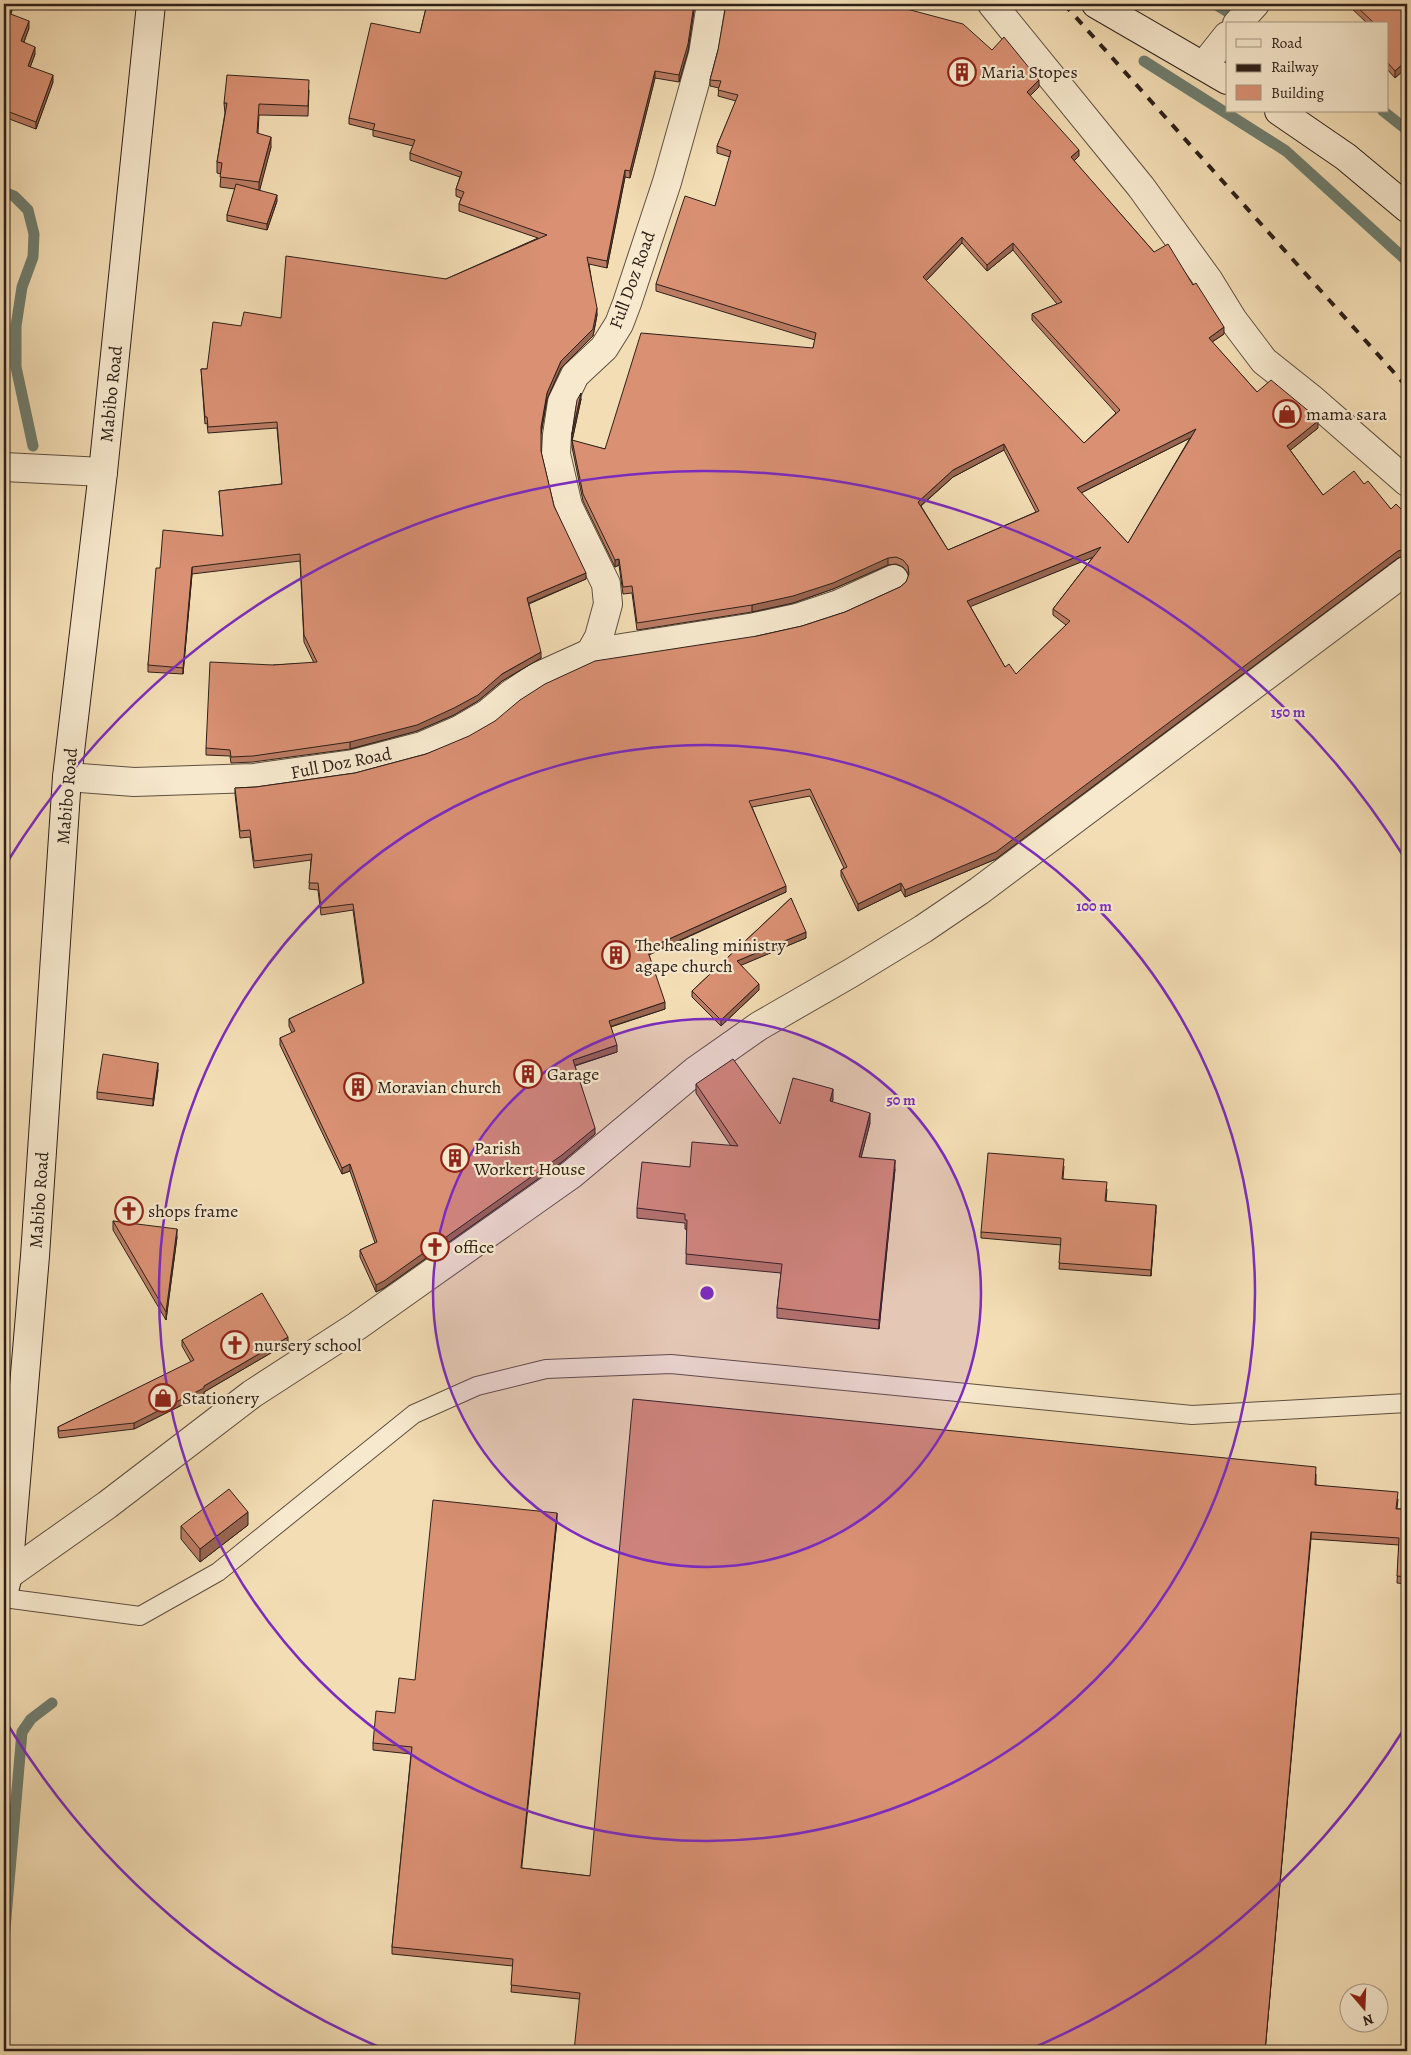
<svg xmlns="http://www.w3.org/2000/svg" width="1411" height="2055" font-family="Alegreya,serif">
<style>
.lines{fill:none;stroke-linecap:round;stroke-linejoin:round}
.stream{stroke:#6f7e70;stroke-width:11}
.service-casing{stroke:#5f4f40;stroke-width:20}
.minor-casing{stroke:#5f4f40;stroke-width:30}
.secondary-casing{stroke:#2e201a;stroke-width:30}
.service{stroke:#f7e9ce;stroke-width:18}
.minor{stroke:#f7e9ce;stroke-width:28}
.secondary{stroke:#f7e9ce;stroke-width:28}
.rail{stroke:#2e201a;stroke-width:4;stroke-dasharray:9 9;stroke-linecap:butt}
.wall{fill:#bb7c63;stroke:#2e201a;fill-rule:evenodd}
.shaded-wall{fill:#986550;stroke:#2e201a}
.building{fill:#d99073;stroke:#2e201a;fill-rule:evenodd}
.ring{fill:none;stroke:#7b2cbf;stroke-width:2.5}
.labels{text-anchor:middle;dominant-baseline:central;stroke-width:4.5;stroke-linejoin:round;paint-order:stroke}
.poi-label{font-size:18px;fill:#2e201a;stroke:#f7e9ce;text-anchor:start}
.street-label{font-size:18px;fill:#2e201a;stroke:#f7e9ce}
.centre{fill:#7b2cbf;stroke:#f7e9ce;stroke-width:2.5}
.ring-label{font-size:15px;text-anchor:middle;font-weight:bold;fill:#7b2cbf;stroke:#f7e9ce;stroke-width:4.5;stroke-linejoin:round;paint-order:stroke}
</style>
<rect width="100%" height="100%" fill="#f3ddb4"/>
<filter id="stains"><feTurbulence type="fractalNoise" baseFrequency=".004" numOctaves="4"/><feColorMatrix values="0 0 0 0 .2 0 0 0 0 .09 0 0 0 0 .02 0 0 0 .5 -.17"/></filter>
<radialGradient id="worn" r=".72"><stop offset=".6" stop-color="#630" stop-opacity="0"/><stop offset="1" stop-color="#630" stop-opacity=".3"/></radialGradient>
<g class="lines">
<!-- stream -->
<g class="stream">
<path d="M1215 4 1241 20"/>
<path d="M1144 61 1286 151 1407 261"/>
<path d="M1383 111 1407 130"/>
<path d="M4 192 14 196 28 210 34 234 33 257 22 287 16 326V367L33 446"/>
<path d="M4 1940 22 1732 31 1719 52 1703"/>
</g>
<defs>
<path id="service" d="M4 1598 140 1616 218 1572 414 1414 477 1386 546 1369 671 1364 1192 1415 1407 1403"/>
<g id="minor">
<path d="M992 4 1141 187 1209 281 1233 320 1264 361 1313 400 1407 482"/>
<path d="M1237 24 1255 4"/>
<path d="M1204 65 1227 36"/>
<path d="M4 467 103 472"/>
<path d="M590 653 755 627 797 618 839 604 894 579"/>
<path d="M67 777 134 782 254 778 353 764 422 746 461 729 487 714 511 694 537 677 590 653 599 637 608 604 606 584 568 506 556 454 557 435 562 402 575 375 604 348 619 324 627 303 667 182 703 54 711 4"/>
<path d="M8 1575 107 1505 252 1394 357 1326 572 1174 695 1071 759 1026 851 973 923 929 979 891 1407 570"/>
</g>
<g id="secondary">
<path d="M1096 4 1227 80"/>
<path d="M1279 111 1346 157 1407 208"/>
<path d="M4 1591 8 1575 35 1256 67 777 103 472 151 4"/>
</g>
</defs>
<!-- service casing -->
<use href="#service" class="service-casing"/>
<!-- minor casing -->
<use href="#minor" class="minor-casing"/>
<!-- secondary casing -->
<use href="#secondary" class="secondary-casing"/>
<!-- service -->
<use href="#service" class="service"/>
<!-- minor -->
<use href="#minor" class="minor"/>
<!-- secondary -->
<use href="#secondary" class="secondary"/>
<!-- rail -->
<path class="rail" d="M1064 4 1407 387"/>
</g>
<!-- wall -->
<g class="wall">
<path d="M4 4H14L11 14 29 28 24 42 35 54 30 67 53 82 36 129 4 117Z"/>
<path d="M427 4H695L688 51 679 82 655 78 630 178 625 177 607 268 589 264 597 315 593 336 561 368 547 399 541 434V452L554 506 586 579 529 604 541 658 502 681 478 701 454 715 417 731 350 749 253 762 231 763 230 756 206 755V748L273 665 314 663 304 642 300 561 192 574 183 674 148 672V665L160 568 223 536 219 491 282 484 277 428 208 433 207 423 205 424 201 369H207L241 326 281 318 446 279 538 238 459 211V204L461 198 456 196V189L460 177 410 160V153L413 146 373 136V130L349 124V118L420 33Z"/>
<path d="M1347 4H1407V67L1395 78 1387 69V24H1368Z"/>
<path d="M718 50H992L1039 87 1030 96 1079 156 1074 161 1154 252 1193 285 1224 334 1212 342 1257 392 1318 428 1290 450 1323 495 1364 484 1391 509 1407 515V555L1398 558 996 859 905 897 901 890 858 911 841 876V870L844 868 810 796 752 807 786 892 649 955 665 1009 611 1027 617 1052 575 1066 595 1134 562 1162 384 1288 376 1292 360 1257V1250L375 1243 350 1171 342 1174 280 1045V1038L292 1033 289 1026V1019L363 984 353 910 321 915 318 890 309 889 311 860 254 868 250 837 240 838 235 794V788L256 787 355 773 426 754 757 636 802 626 845 612 900 587 906 582 909 576 908 573 903 567 896 564 888 565 833 589 793 603 752 612 637 630 632 593 623 594 619 565 615 567 583 501 572 447V434L581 399 572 441 605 449 813 348 815 340 656 291V284L715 206 730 157 717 153V146L736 101 718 96 719 88 710 86V80ZM962 243 987 271 1013 250 1057 304 1032 314V320L1116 413 1084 443 926 281ZM1190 438 1128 543 1081 493ZM1004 450 1036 512 948 550 921 506 953 477ZM1093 557 1053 609V615L1066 625 1016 674 1005 667 970 606Z"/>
<path d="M309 90 308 116 259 115 258 133 271 147 259 190 277 201 267 230 227 221V215L235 189 220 187 221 174 217 173V162L225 113 224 103Z"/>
<path d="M791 898 806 938 741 965 759 990 721 1026 692 997V991Z"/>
<path d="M158 1070 153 1106 97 1099V1092Z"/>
<path d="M696 1084 780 1124 833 1099 832 1102 870 1123 861 1157 895 1169 879 1329 777 1318V1308L781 1273 686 1264 687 1230 685 1229V1223L637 1218V1208L690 1167 731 1146 696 1093Z"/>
<path d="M1064 1166 1063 1179 1107 1189 1106 1201 1156 1211 1151 1276 1059 1269 1061 1245 981 1238V1232Z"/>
<path d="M113 1221 177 1237 166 1320 113 1230Z"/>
<path d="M182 1340 288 1343 204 1392V1394L134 1429 59 1438 58 1433V1427L191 1362 182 1346Z"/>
<path d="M1316 1474V1485L1398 1499 1397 1509H1407V1584L1397 1583 1399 1545 1311 1539 579 1999 511 1992 513 1966 392 1954V1947L411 1754 373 1750V1743L395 1713 415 1680 557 1520 521 1868 590 1876Z"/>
<path d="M248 1525 200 1562 181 1539V1526Z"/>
</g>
<!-- shaded-wall -->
<g class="shaded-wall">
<path d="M12 4H14L8 20V13Z"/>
<path d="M694 4H695L688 51 679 82V75Z"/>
<path d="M29 21V28L21 49V41Z"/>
<path d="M35 47V54L28 73V66Z"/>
<path d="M1407 60V67L1395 78V71Z"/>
<path d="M655 71V78L630 178V171Z"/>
<path d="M53 75V82L36 129V122Z"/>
<path d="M1039 80V87L1027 99V92Z"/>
<path d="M271 137V147L259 193V182Z"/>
<path d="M1079 150V156L1071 164V157Z"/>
<path d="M625 170V177L607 268V261Z"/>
<path d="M277 195V201L267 230V224Z"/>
<path d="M962 237V243L923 284V277Z"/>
<path d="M1013 243V250L987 271V265Z"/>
<path d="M597 308V315L593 336 561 368 547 399 541 434V427L547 393 561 361Z"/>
<path d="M1224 327V334L1209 344V338Z"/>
<path d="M581 393V399L572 441V434Z"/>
<path d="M1318 421V428L1287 453V446Z"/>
<path d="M1196 429V435L1077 495V488Z"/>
<path d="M1004 444V450L953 477 918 508V502L953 470Z"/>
<path d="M1101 547V554L967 608V601Z"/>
<path d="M1407 548V555L1398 558 996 859 905 897V890L1398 551Z"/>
<path d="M888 558V565L833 589 793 603 752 612V605Z"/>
<path d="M619 559V565L615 567V560Z"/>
<path d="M192 567V574L183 674V668Z"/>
<path d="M586 573V579L527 604V598Z"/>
<path d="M541 652V658L502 681 478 701 454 715 417 731 350 749V742L502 674Z"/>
<path d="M901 883V890L858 911V904Z"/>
<path d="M786 886V892L647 955V949Z"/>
<path d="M806 932V938L737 967V961Z"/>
<path d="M759 984V990L721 1026V1020Z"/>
<path d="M665 1002V1009L609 1027V1021Z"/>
<path d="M617 1045V1052L573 1066V1060Z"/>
<path d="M158 1063V1070L153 1106V1099Z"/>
<path d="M833 1089V1099L830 1111V1101Z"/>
<path d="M870 1113V1123L859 1166V1157Z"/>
<path d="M595 1128V1134L562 1162 384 1288 376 1292V1285Z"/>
<path d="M895 1160V1169L879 1329V1320Z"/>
<path d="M350 1164V1171L342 1174V1168Z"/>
<path d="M1156 1205V1211L1151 1276V1270Z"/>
<path d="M177 1229V1237L166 1320V1312Z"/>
<path d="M288 1337V1343L204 1392V1394L134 1429V1423L204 1386Z"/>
<path d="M248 1512V1525L200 1562V1549Z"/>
<path d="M557 1513V1520L521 1875V1868Z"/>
<path d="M1311 1532V1539L1265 2051Z"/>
</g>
<!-- building -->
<g class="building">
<path d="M4 4H12L8 13 29 21 21 41 35 47 28 66 53 75 36 122 4 110Z"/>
<path d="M427 4H694L688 44 679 75 655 71 630 171 625 170 607 261 587 257 597 308 593 329 561 361 547 393 541 427V451L554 506 586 573 527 598 541 652 502 674 478 695 454 708 417 725 350 742 253 756 231 757 230 750 206 748 210 662 273 665 317 662 304 635 300 554 192 567 183 668 148 665 156 568H160L163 530 223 536 219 491 282 484 277 422 208 427 207 417H205L201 369H207L213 322 241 326 244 312 281 318 286 256 446 279 547 235 459 204 464 192 456 189 462 172 410 153 415 140 373 130 375 124 349 118 371 23 420 33Z"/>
<path d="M726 4H888L963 24 992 50 1004 37 1039 80 1027 92 1079 150 1071 157 1154 252 1168 244 1193 285 1196 283 1224 327 1209 338 1257 392 1271 380 1311 413 1318 421 1287 446 1323 495 1354 471 1364 484 1368 481 1391 509 1396 504 1407 515V548L1398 551 996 852 905 890 901 883 858 904 841 870 847 867 810 789 749 801 786 886 647 949 665 1002 609 1021 617 1045 573 1060 595 1128 562 1155 384 1281 376 1285 360 1250 377 1242 350 1164 342 1168 280 1038 295 1031 289 1019 364 983 353 904 321 908 318 883H309L312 854 254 861 250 830 240 831 235 788 256 787 355 773 426 754 469 736 495 721 520 700 545 684 595 661 757 636 802 626 845 612 900 587 906 582 909 574 908 566 903 560 896 557 888 558 833 583 793 596 752 605 637 623 632 586 623 587 619 559 615 560 583 494 572 440 605 449 641 333 813 348 816 333 656 284 685 196 715 206 731 151 717 146 738 95 718 90 721 81 710 80 718 50ZM962 237 987 265 1013 243 1062 302 1032 314 1120 410 1084 443 923 277ZM1196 429 1128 543 1077 488ZM1004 444 1039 511 948 550 918 502 953 470ZM1101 547 1053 609 1070 621 1016 674 1009 664 1005 667 967 601Z"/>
<path d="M1354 4H1407V60L1395 71 1387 62V24H1375Z"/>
<path d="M227 75 309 80 308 106 259 104 257 133 271 137 259 182 220 177 222 163 217 162 227 103H224Z"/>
<path d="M236 184 277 195 267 224 227 215Z"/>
<path d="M581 393 572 434 577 400Z"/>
<path d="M791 898 806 932 737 961 759 984 721 1020 692 991Z"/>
<path d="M103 1054 158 1063 153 1099 97 1092Z"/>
<path d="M733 1059 780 1124 793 1078 833 1089 830 1101 870 1113 859 1157 895 1160 879 1320 777 1308 782 1264 686 1254 687 1220H685V1214L637 1208 642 1162 690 1167 692 1142 738 1146 696 1084Z"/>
<path d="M988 1153 1064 1159 1062 1179 1107 1182 1105 1201 1156 1205 1151 1270 1059 1263 1061 1238 981 1232Z"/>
<path d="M113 1221 177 1229 166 1312Z"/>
<path d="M262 1293 288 1337 204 1386V1388L134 1423 59 1431 58 1427 194 1360 182 1340Z"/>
<path d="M633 1399 1316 1467 1315 1485 1398 1492 1396 1509H1407V1577L1397 1576 1399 1538 1311 1532 1265 2051H574L580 1993 511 1985 513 1959 392 1947 412 1747 373 1743 376 1711 395 1713 399 1678 415 1680 433 1500 557 1513 521 1868 590 1876Z"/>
<path d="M229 1489 248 1512 200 1549 181 1526Z"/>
<path d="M160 2046V2051H128V2048Z"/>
</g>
<!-- distance rings -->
<circle cx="707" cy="1293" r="274" fill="#7b2cbf" fill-opacity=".12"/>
<g class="ring">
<circle cx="707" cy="1293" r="274"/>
<circle cx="707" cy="1293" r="548"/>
<path d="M1404 1729A822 822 0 0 1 1028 2050M386 2050A822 822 0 0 1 6 1722M6 864A822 822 0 0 1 1404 857"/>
</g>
<!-- icons -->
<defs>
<symbol id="building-ring" viewBox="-11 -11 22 22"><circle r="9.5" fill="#f7e9ce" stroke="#8f2418" stroke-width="1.5"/><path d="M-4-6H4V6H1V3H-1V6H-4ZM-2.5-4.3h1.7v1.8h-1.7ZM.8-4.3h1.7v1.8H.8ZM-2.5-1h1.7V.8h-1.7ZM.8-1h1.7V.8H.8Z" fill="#8f2418"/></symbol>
<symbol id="shop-ring" viewBox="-11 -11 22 22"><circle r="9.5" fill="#f7e9ce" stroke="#8f2418" stroke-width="1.5"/><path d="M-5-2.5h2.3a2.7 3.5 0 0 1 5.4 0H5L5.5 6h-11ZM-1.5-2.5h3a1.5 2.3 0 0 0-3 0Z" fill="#8f2418"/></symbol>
<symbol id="church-ring" viewBox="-11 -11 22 22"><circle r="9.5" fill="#f7e9ce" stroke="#8f2418" stroke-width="1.5"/><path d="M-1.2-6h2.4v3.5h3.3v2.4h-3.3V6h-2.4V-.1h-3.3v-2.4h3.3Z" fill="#8f2418"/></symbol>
</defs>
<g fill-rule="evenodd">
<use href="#building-ring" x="946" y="56" width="32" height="32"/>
<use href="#shop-ring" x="1271" y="398" width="32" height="32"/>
<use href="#building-ring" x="600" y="939" width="32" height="32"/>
<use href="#building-ring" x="512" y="1058" width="32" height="32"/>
<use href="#building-ring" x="342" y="1071" width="32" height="32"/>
<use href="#building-ring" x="439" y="1142" width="32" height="32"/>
<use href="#church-ring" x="113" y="1195" width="32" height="32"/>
<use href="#church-ring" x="419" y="1231" width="32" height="32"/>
<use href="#church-ring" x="219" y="1329" width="32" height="32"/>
<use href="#shop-ring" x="147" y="1382" width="32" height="32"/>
</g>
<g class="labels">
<!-- poi labels -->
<g class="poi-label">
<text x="981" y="72">Maria Stopes</text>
<text x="1306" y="414">mama sara</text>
<text x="635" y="945">The healing ministry<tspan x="635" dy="21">agape church</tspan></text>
<text x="547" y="1074">Garage</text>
<text x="377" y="1087">Moravian church</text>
<text x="474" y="1148">Parish<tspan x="474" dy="21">Workert House</tspan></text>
<text x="148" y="1211">shops frame</text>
<text x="454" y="1247">office</text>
<text x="254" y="1345">nursery school</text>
<text x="182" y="1398">Stationery</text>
</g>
<!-- street labels -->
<g class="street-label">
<text transform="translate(632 280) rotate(-70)">Full Doz Road</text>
<text transform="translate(111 394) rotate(-84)">Mabibo Road</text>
<text transform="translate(341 763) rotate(-11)">Full Doz Road</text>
<text transform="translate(67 796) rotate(-85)">Mabibo Road</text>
<text transform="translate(39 1200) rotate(-86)">Mabibo Road</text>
</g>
</g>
<circle cx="707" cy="1293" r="8" class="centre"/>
<g class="ring-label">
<text x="1288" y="717">150 m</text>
<text x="1094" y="911">100 m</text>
<text x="901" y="1105">50 m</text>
</g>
<!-- margin -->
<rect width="1411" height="2055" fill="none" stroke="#f3ddb4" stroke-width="20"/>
<rect x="5" y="5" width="1401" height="2045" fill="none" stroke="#2e201a" stroke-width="2.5"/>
<rect x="10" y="10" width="1391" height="2035" fill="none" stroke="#2e201a"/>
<!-- legend -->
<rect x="1226" y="22" width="162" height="90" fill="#f7e9ce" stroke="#a79986"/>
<rect x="1236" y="39" width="25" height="8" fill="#f7e9ce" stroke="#a79986"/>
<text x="1271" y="48" font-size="15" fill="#2e201a">Road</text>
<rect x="1236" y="64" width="25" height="8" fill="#2e201a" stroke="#a79986"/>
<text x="1271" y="72" font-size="15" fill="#2e201a">Railway</text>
<rect x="1236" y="85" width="25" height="15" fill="#d99073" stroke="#a79986"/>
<text x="1271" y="98" font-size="15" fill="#2e201a">Building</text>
<!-- north arrow -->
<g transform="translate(1364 2008) rotate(161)"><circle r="24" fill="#f7e9ce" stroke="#a79986"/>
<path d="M0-4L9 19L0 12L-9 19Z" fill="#8f2418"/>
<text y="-8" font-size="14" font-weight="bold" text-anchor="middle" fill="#2e201a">N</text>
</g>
<rect width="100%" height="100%" filter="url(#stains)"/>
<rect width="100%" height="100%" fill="url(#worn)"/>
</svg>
